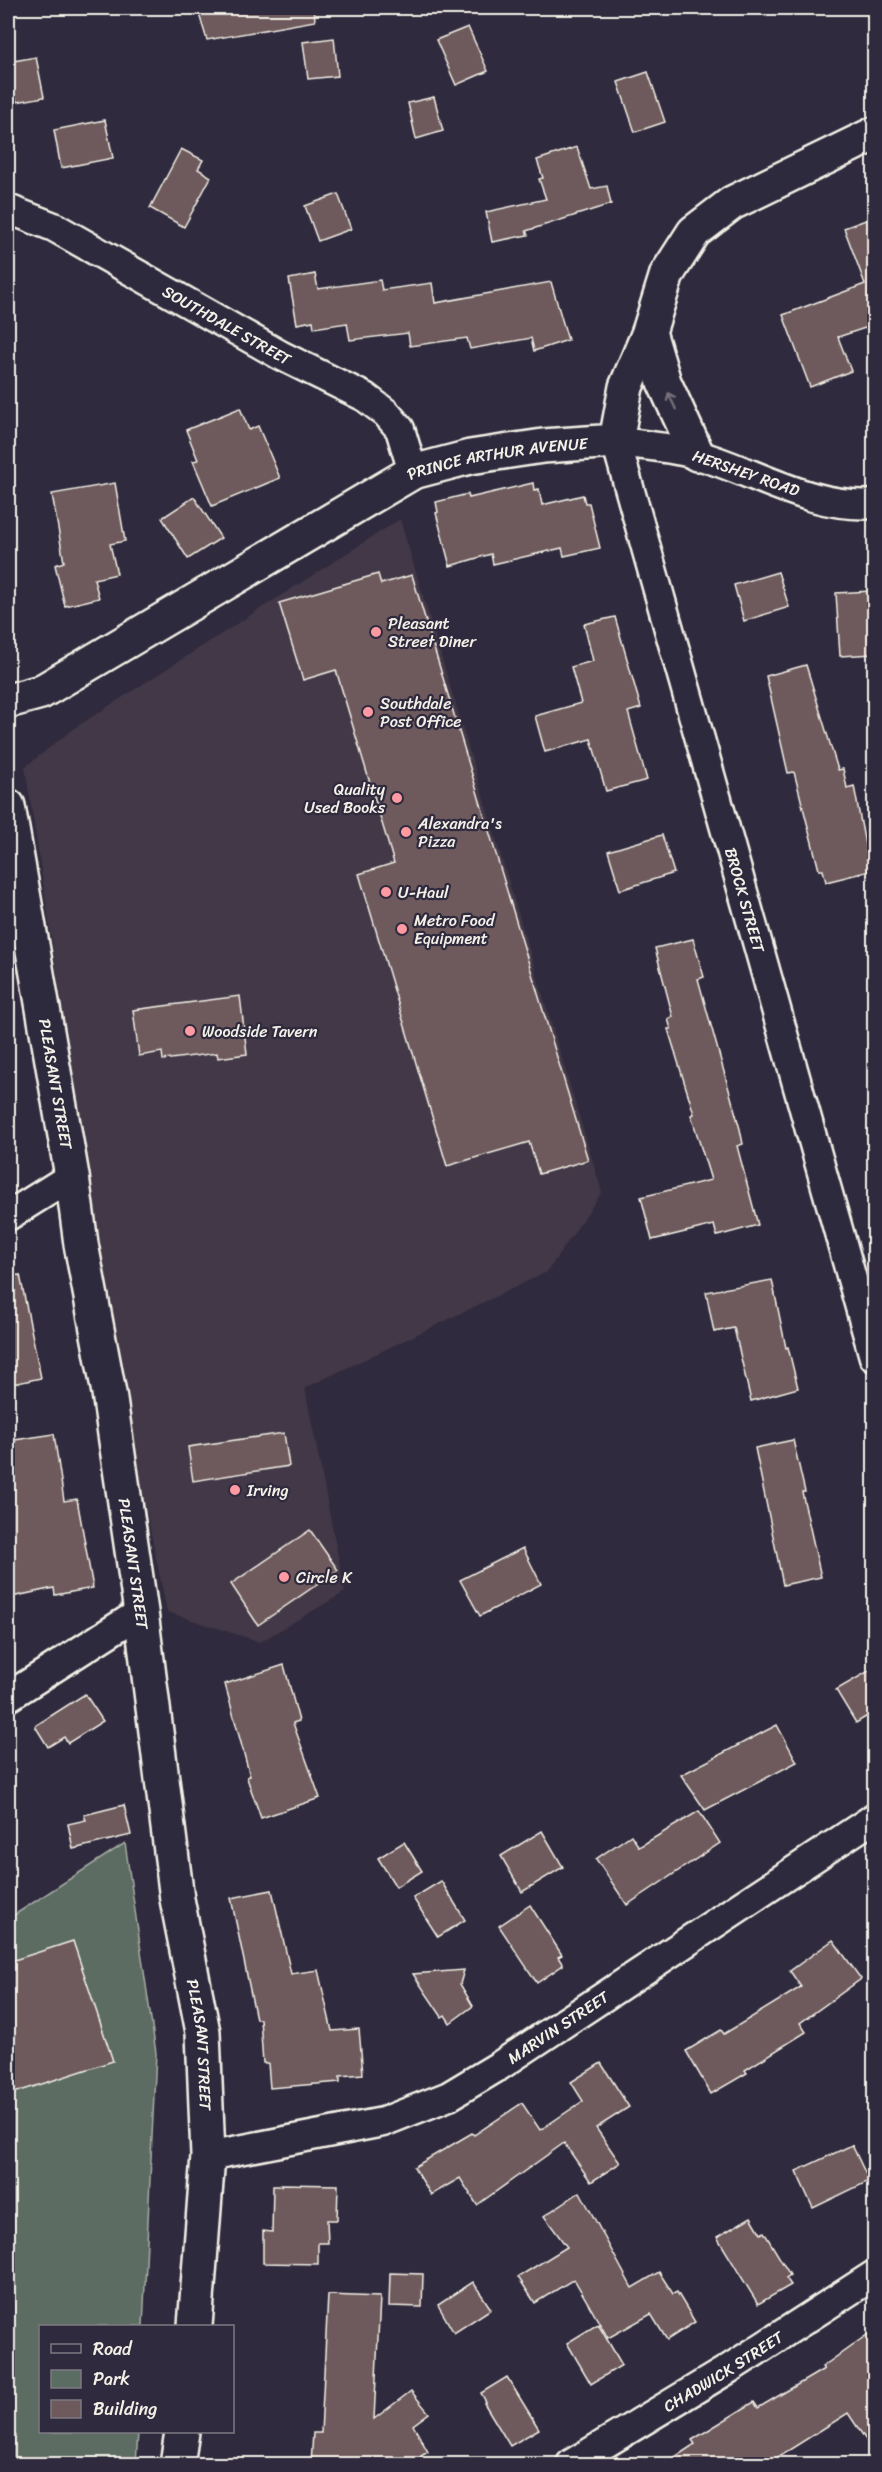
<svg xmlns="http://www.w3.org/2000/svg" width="882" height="2472" font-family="Sriracha,sans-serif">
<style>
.built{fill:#423846}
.green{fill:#5b6c63;stroke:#a8aea6;stroke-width:1.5}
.building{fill:#6e5a5c;stroke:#f4f1e8;stroke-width:1.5}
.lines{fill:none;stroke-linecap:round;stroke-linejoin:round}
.minor-casing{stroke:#f4f1e8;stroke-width:33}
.tertiary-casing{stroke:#f4f1e8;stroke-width:38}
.secondary-casing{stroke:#f4f1e8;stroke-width:38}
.minor{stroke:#2f2a3d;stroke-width:28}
.tertiary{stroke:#2f2a3d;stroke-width:33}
.secondary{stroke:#2f2a3d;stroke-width:33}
.oneway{stroke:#747079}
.poi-dot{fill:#ff9aa2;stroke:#2f2a3d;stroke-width:2}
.labels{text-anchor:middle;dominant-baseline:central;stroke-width:4.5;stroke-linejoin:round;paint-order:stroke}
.street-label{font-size:16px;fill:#f4f1e8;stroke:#2f2a3d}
.poi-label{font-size:16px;fill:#f4f1e8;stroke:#2f2a3d;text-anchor:start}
</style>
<rect width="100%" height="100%" fill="#2f2a3d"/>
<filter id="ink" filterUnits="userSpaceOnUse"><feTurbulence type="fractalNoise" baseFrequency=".0167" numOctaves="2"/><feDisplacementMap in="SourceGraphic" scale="12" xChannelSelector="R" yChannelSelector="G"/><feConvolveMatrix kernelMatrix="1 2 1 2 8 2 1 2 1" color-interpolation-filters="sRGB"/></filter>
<g filter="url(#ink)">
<!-- built -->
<path class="built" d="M400 519 602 1192 547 1272 305 1388 345 1592 260 1642 167 1612 121 1386 25 767 73 729Z"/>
<!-- green -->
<path class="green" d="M125 1843 156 2053 143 2326H40V2432H138L136 2464H8V1919Z"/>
<!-- building -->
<g class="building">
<path d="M222 8H314L315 21 207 40 199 14Z"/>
<path d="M468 27 488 71 456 85 436 40Z"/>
<path d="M334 38 338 76 308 79 303 42Z"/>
<path d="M36 57 44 97 17 102 16 99 8 101V62Z"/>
<path d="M648 72 665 122 635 132 618 82Z"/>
<path d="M434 97 443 131 416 139 408 103Z"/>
<path d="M105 120 113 158 61 168 54 130Z"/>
<path d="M577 147 591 189 607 186 611 204 526 231 528 235 492 242 486 212 546 199 539 179 543 178 537 160Z"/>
<path d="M181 149 203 160 198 169 211 177 184 227 150 208Z"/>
<path d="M338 194 351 229 318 241 305 206Z"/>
<path d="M874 217V325L838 337 851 371 810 387 783 315 865 284 844 228Z"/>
<path d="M315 274 318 289 380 280 382 290 432 283 435 303 551 282 568 340 534 351 531 338 470 349 467 338 410 346 408 333 350 340 347 323 314 328 313 321 297 324 289 279Z"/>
<path d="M240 408 249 430 258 426 280 478 212 506 193 461 198 460 186 430Z"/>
<path d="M115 483 125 541 110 544 117 574 94 579 99 598 65 606 55 565 64 562 52 494Z"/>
<path d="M533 483 534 490 539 489 542 505 583 495 585 503H589L600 548 564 556 562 548 493 564 491 554 450 566 436 513 438 512 436 502 468 494 469 498Z"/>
<path d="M194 497 221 538 188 559 162 518Z"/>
<path d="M778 572 789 607 744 621 734 585Z"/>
<path d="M378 574 381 584 412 575 588 1160 539 1174 529 1142 447 1166 359 874 394 863 336 670 303 680 279 603Z"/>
<path d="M871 591 874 654 840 656 836 593Z"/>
<path d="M615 617 641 708 628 712 647 780 606 791 591 739 545 752 535 716 581 703 571 667 593 661 584 624Z"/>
<path d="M806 665 838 770 843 769 847 788 854 786 870 871 826 882 823 870H819L794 772 788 773 766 676Z"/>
<path d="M662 835 674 873 620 890 608 851Z"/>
<path d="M693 939 704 977 698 979 740 1129 743 1144 737 1146 758 1225 717 1236 714 1225 652 1240 641 1197 711 1180 691 1115 694 1114 668 1029H671L668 1019 673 1017 655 948Z"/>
<path d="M240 996 247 1054 218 1058 217 1053 163 1060 162 1052 139 1056 133 1010Z"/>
<path d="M20 1275 41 1378 8 1385V1276Z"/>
<path d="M772 1280 786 1348 788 1347 798 1388 751 1401 734 1328 714 1332 706 1292Z"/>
<path d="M284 1433 289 1466 193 1481 188 1447Z"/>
<path d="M54 1434 64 1501 77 1499 93 1588 55 1595 54 1588 11 1597 8 1579V1441Z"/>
<path d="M793 1440 805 1492H802L821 1577 783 1585 755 1448Z"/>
<path d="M310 1530 338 1570 258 1625 231 1584Z"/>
<path d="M523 1548 541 1584 480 1616 460 1580Z"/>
<path d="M284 1665 299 1721 293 1723 320 1798 261 1818 248 1781 247 1777 250 1776 225 1684Z"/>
<path d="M874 1668V1712L856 1723 836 1690Z"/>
<path d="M85 1694 103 1721 68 1743 64 1737 48 1747 35 1726Z"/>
<path d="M777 1725 797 1762 705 1810 681 1775Z"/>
<path d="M124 1805 131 1835 73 1849 68 1824 86 1820 84 1815Z"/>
<path d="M699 1811 720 1843 627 1905 596 1859 631 1835 639 1847Z"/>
<path d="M542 1831 563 1867 522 1892 501 1856Z"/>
<path d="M404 1842 422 1871 396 1887 378 1858Z"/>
<path d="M441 1881 465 1920 438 1937 413 1898Z"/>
<path d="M272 1890 291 1974 318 1970 332 2031 359 2029 363 2074 340 2076V2082L270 2088 268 2063H263L260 2019H256L231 1898Z"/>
<path d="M530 1905 562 1955 558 1957 563 1965 537 1983 499 1926Z"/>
<path d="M833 1940 861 1979 800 2023 806 2032 745 2070 747 2073 711 2094 686 2051 721 2030 724 2034 801 1987 790 1971Z"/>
<path d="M73 1941 113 2061 8 2095V1962Z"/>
<path d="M464 1970 460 1984 473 2006 450 2023 445 2015 442 2017 413 1974Z"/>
<path d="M601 2063 629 2107 596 2128 620 2163 591 2182 564 2143 477 2205 460 2178 431 2195 414 2167 472 2133 474 2135 522 2103 540 2130 583 2101 571 2082Z"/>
<path d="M852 2145 869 2181 813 2208 796 2171Z"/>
<path d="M281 2184 338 2185 337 2220H327L328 2243H318V2264L263 2263V2231L272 2232 273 2186H281Z"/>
<path d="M580 2192 632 2288 659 2272 673 2294 677 2292 695 2322 667 2340 651 2314 608 2338 574 2279 535 2303 518 2277 567 2247 544 2216Z"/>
<path d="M751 2217 761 2234 764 2232 790 2275 786 2278 791 2285 758 2304 717 2237Z"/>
<path d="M390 2273 423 2274 422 2307 389 2306Z"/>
<path d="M473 2282 491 2309 454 2333 438 2305Z"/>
<path d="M328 2295 380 2297 374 2419 411 2391 429 2413 413 2425 428 2452 421 2456 426 2464H311L313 2433H321Z"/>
<path d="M598 2324 622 2365 591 2384 567 2343Z"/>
<path d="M874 2330V2452L848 2413 767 2464H664L695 2444 692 2440 754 2402 758 2408 824 2369 822 2367Z"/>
<path d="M507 2377 539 2429 510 2446 484 2403 486 2402 481 2393Z"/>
</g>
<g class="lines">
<defs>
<g id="minor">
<path id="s1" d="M8 209 54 227 280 355 365 397 386 413 400 429 413 472"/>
<path id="s2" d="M874 504C812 509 756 472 698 455 672 447 643 446 616 441L874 1357"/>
<path d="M8 1216 72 1176"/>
<path d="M8 1697 141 1612"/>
<path id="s3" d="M208 2156 383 2122 449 2096 499 2066 874 1818"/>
<path id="s4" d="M571 2464 730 2368 874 2275"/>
</g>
<g id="tertiary">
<path d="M649 332 664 382 697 454"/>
<path id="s5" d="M8 701 41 692 413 472 470 457 543 446 616 441 626 387 649 332 667 274 694 232 732 203 874 134"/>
</g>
<g id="secondary">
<path id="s6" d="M8 806 72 1176 81 1244 109 1393 141 1612 177 1899 203 2032 208 2156 195 2326"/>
<path d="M177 2464 182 2432"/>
</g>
</defs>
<!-- minor casing -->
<use href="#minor" class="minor-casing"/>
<!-- tertiary casing -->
<use href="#tertiary" class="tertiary-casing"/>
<!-- secondary casing -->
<use href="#secondary" class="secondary-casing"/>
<!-- minor -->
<use href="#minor" class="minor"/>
<!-- tertiary -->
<use href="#tertiary" class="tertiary"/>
<!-- secondary -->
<use href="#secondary" class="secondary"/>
</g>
<!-- one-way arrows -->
<defs><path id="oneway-shaft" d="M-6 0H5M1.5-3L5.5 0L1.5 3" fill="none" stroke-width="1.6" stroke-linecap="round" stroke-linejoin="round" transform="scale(1.5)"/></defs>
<use class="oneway" href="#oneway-shaft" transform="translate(672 401) rotate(-115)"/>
</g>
<!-- markers -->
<g class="poi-dot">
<circle cx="376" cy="632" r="6"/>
<circle cx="368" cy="712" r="6"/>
<circle cx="397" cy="798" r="6"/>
<circle cx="406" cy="832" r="6"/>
<circle cx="386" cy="892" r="6"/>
<circle cx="402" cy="929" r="6"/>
<circle cx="190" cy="1031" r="6"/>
<circle cx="235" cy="1490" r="6"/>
<circle cx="284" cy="1577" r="6"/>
</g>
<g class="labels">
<!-- street labels -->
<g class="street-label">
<text stroke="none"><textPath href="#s1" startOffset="248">SOUTHDALE STREET</textPath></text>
<text stroke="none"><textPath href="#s5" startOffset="552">PRINCE ARTHUR AVENUE</textPath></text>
<text transform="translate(746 473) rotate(19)">HERSHEY ROAD</text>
<text stroke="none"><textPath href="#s2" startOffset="744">BROCK STREET</textPath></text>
<text stroke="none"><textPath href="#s6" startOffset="282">PLEASANT STREET</textPath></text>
<text stroke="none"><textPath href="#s6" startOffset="768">PLEASANT STREET</textPath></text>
<text stroke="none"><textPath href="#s3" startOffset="378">MARVIN STREET</textPath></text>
<text stroke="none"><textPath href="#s6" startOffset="1254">PLEASANT STREET</textPath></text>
<text stroke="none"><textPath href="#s4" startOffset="178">CHADWICK STREET</textPath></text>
</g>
<!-- poi labels -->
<g class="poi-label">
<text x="388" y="623">Pleasant<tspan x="388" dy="18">Street Diner</tspan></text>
<text x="380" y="703">Southdale<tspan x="380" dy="18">Post Office</tspan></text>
<text x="385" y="789" text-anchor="end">Quality<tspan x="385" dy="18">Used Books</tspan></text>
<text x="418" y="823">Alexandra's<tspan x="418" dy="18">Pizza</tspan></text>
<text x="398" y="892">U-Haul</text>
<text x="414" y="920">Metro Food<tspan x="414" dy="18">Equipment</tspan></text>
<text x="202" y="1031">Woodside Tavern</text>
<text x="247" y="1490">Irving</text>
<text x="296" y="1577">Circle K</text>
</g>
</g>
<!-- margin -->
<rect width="882" height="2472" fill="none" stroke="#2f2a3d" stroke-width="30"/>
<rect x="15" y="15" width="852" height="2442" fill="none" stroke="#f4f1e8" stroke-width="2" filter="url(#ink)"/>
<!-- legend -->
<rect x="39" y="2325" width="195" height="108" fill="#2f2a3d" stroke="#7e7a81" stroke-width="1.5"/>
<rect x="51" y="2344" width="30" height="9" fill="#2f2a3d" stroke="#7e7a81" stroke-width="1.5"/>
<text x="93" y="2355" font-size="18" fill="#f4f1e8">Road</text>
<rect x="51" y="2370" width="30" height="18" fill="#5b6c63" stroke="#7e7a81" stroke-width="1.5"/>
<text x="93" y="2385" font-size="18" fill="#f4f1e8">Park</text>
<rect x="51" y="2400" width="30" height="18" fill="#6e5a5c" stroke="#7e7a81" stroke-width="1.5"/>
<text x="93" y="2415" font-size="18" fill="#f4f1e8">Building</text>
</svg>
